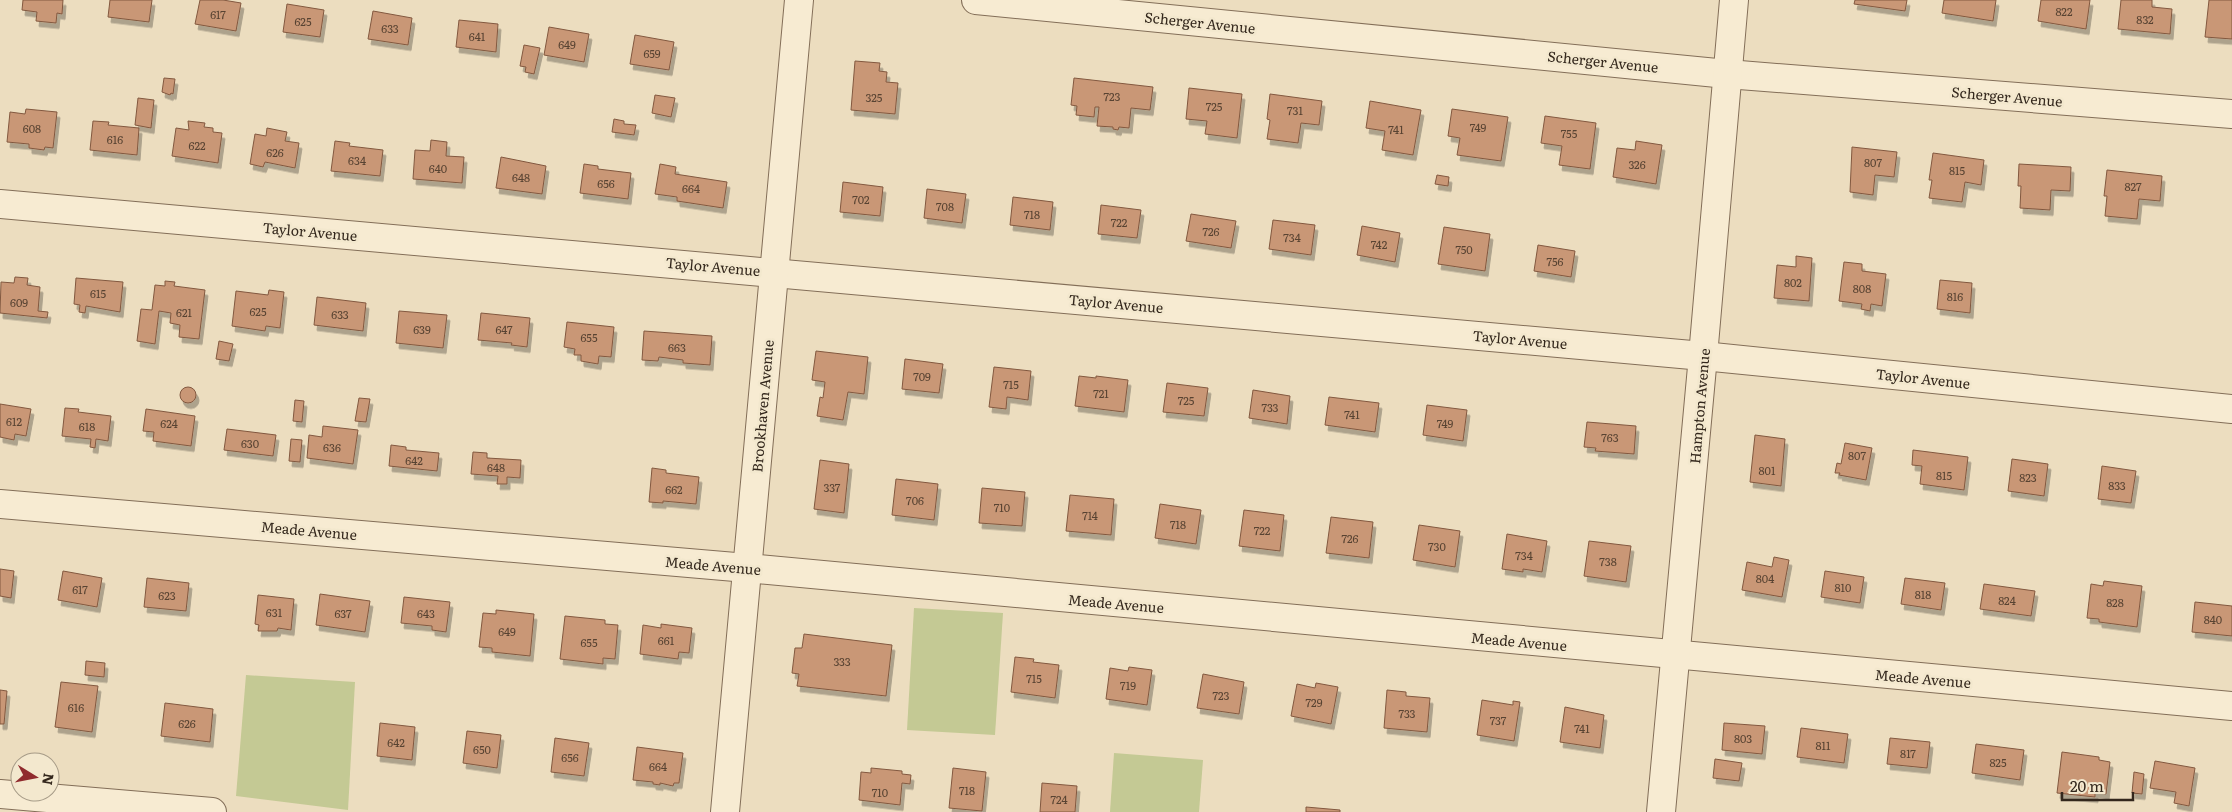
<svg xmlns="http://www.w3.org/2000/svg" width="2232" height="812" font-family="Literata,serif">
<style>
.green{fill:#c4c994}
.building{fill:#c99776;stroke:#82583f;filter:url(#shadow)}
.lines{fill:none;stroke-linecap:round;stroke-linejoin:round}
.minor-casing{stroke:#836e58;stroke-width:30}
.minor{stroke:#f7ebd2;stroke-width:28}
.labels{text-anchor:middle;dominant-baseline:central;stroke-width:5;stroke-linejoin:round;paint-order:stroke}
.number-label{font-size:11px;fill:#584332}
.street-label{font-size:14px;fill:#33271c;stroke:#f3e8ce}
</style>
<defs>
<filter id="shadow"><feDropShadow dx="3" dy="5.5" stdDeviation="0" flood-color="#0004"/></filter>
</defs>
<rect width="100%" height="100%" fill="#ecddbf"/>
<!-- green -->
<g class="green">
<path d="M914 608 1003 613 995 735 907 730Z"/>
<path d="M246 675 355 682 348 810 236 796Z"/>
<path d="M1114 753 1203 760 1199 812H1110Z"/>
</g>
<!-- building -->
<g class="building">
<path d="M23 0H63L62 14 57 13 56 23 36 21 37 12 22 10Z"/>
<path d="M110 0H152L149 22 108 17Z"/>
<path d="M200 0H223L241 3 236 31 195 24Z"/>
<path d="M1855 0H1907L1905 11 1854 4Z"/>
<path d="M1944 0H1996L1993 21 1942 13Z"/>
<path d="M2041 0H2090L2086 29 2038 21Z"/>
<path d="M2121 0H2152V7L2172 9 2170 34 2118 29Z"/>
<path d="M2209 0H2232V39L2205 37Z"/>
<path d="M287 4 324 10 320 37 283 32Z"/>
<path d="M373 11 412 18 408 45 368 39Z"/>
<path d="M459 20 498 24 496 52 456 47Z"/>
<path d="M549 27 589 34 584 62 544 55Z"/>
<path d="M635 35 674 42 669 70 630 64Z"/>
<path d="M524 45 540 48 534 74 525 72 526 67 520 66Z"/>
<path d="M855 61 880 63 879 71 887 72 886 82 898 83 895 114 851 110Z"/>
<path d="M164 78 175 79 173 94 171 93 170 95 162 92Z"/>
<path d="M1074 78 1153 87 1150 110 1131 108 1129 128 1119 127 1118 130 1113 129V127L1097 126 1099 107H1095L1094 117 1076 115 1077 106 1071 105Z"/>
<path d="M1189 88 1242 94 1237 138 1205 134 1207 121 1186 119Z"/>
<path d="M1270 94 1322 101 1319 125 1301 123 1298 143 1267 139 1270 120 1267 119Z"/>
<path d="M655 95 675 98 671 117 652 113Z"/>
<path d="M138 98 154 100 151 128 135 125Z"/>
<path d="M1370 101 1421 110 1413 155 1382 150 1385 131 1366 128Z"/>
<path d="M26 109 57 112 53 148 45 147 44 150 29 148V144L7 142 10 112 25 114Z"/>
<path d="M1452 109 1508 117 1501 161 1457 155 1460 138 1448 136Z"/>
<path d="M1545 116 1596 123 1590 169 1559 165 1562 146 1541 143Z"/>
<path d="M614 119 624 121V124L636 125 634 135 612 132Z"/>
<path d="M93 121 109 122 108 125 139 128 137 155 90 150Z"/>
<path d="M188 121 205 123 204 127 213 128V132L222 133 218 163 172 156 176 128 189 130Z"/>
<path d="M267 128 287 132 285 141 299 143 295 168 265 162 263 167 250 164 255 134 266 136Z"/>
<path d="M431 140 447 142 446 156 464 157 462 183 413 179 415 150 430 151Z"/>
<path d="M335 141 350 143 349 146 383 150 380 176 331 171Z"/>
<path d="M1636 141 1662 145 1656 184 1613 177 1617 148 1635 150Z"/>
<path d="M1852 147 1897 152 1894 177 1875 175 1873 195 1850 192Z"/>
<path d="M1933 153 1984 160 1981 185 1965 182 1962 202 1929 198 1932 180H1929Z"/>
<path d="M501 157 546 166 542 194 496 188Z"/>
<path d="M584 164 598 166V169L631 173 628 199 580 193Z"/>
<path d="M660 164 676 167 675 174 727 182 723 208 677 201V197L655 194Z"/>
<path d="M2019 164 2071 167 2070 191 2051 190 2050 210 2020 208 2021 186H2018Z"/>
<path d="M2107 170 2162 176 2160 201 2139 199 2137 219 2105 216 2107 196H2104Z"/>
<path d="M1437 175 1449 177 1448 186 1435 184Z"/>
<path d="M843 182 883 187 880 216 840 212Z"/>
<path d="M927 189 966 194 962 223 924 218Z"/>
<path d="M1013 197 1053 202 1050 230 1010 225Z"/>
<path d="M1101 205 1141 210 1137 238 1098 234Z"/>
<path d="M1191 214 1236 221 1231 248 1186 241Z"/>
<path d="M1273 220 1315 225 1311 255 1269 249Z"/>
<path d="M1362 226 1400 233 1395 262 1357 255Z"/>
<path d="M1444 227 1490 234 1485 271 1438 264Z"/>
<path d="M1538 245 1575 251 1571 277 1534 271Z"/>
<path d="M1796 256 1812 258 1809 301 1774 298 1777 265 1796 267Z"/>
<path d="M1844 262 1862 264V271L1886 274 1882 306 1871 304 1870 311 1861 309 1862 304 1839 301Z"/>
<path d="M15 277 28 278 27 285 40 287 38 311 48 312 47 318 0 313 1 282 14 283Z"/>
<path d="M76 278 123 282 120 312 86 306 85 313 79 312 80 305 74 304Z"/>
<path d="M1940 280 1972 283 1970 313 1937 309Z"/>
<path d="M165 281 175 282 174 286 205 290 199 339 179 337 180 325 170 323 171 313 159 311 155 344 137 341 141 309 152 310 155 285 165 286Z"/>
<path d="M269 290 284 292 280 328 266 326 265 331 232 326 236 291 268 295Z"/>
<path d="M317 297 366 303 363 331 314 325Z"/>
<path d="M399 311 447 315 443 348 396 343Z"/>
<path d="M481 313 530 318 527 347 511 345 512 343 478 340Z"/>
<path d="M567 322 614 327 611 357 599 356 598 364 581 361V355H574L575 349 564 347Z"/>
<path d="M644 331 712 336 710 365 683 363V360L659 357 658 361 642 360Z"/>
<path d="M219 341 233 344 229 361 216 359Z"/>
<path d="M816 351 868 357 864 394 848 392 843 420 817 416 820 397 823 398 825 382 812 380Z"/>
<path d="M905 359 943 364 939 393 902 389Z"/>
<path d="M994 367 1031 371 1028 400 1007 397 1006 409 989 407Z"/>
<path d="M1079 376 1096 378V376L1128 380 1124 412 1075 406Z"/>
<path d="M1167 383 1208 388 1204 416 1163 412Z"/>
<circle cx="188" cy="395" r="8"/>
<path d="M1253 390 1290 396 1287 424 1249 418Z"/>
<path d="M1329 397 1379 403 1375 432 1325 425Z"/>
<path d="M359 398 370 399 366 422 355 421Z"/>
<path d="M295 400 304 401 302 422 293 421Z"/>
<path d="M0 404 31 409 26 436 15 434 14 440 0 437Z"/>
<path d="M1427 405 1467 410 1463 441 1423 435Z"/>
<path d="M65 408 79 409 78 412 111 416 108 441 96 439 95 448 90 447 91 439 62 436Z"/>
<path d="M146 409 195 416 191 446 153 441 154 432 143 431Z"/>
<path d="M1587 422 1636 426 1634 454 1595 451 1596 448 1584 447Z"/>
<path d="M323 426 358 430 353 464 307 458 309 435 322 437Z"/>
<path d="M227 429 276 435 273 456 224 450Z"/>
<path d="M1755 435 1785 439 1781 486 1750 482Z"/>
<path d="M291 439 302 440 300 462 289 461Z"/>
<path d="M1845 443 1872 448 1866 480 1839 475 1840 473H1835L1837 463 1841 464Z"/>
<path d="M391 445 406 447V450L439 453 437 471 389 466Z"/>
<path d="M1913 450 1968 457 1964 490 1920 484 1922 466 1912 465Z"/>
<path d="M473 452 487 453V458L521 460 520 478 507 477V484H497L498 476 471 474Z"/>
<path d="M2012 459 2048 464 2044 496 2008 491Z"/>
<path d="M820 460 849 464 844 513 814 509Z"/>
<path d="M2102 466 2136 471 2131 503 2098 499Z"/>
<path d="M652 468 666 470V473L699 477 696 504 663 501V503L649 502Z"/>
<path d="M896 479 938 484 934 520 892 515Z"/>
<path d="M982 488 1025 492 1022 526 979 523Z"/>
<path d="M1070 495 1114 499 1111 535 1066 531Z"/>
<path d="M1160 504 1201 510 1196 544 1155 538Z"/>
<path d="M1244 510 1284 515 1280 551 1239 546Z"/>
<path d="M1331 517 1373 522 1369 558 1326 553Z"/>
<path d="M1419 525 1460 531 1455 567 1413 560Z"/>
<path d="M1507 534 1547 541 1542 572 1523 569V572L1502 569Z"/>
<path d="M1589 541 1631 546 1626 582 1584 576Z"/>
<path d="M1774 557 1789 560 1782 597 1742 590 1747 562 1772 567Z"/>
<path d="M0 569 14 571 11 598 0 596Z"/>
<path d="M63 571 102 578 97 607 58 600Z"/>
<path d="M1825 571 1864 577 1860 603 1821 597Z"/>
<path d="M147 578 189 583 186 611 144 607Z"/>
<path d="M1905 578 1945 583 1941 610 1901 604Z"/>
<path d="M2104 581 2142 586 2137 627 2099 622V619L2087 618 2091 584 2103 586Z"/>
<path d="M1984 584 2035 591 2031 616 1980 609Z"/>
<path d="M320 594 370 601 365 632 316 625Z"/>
<path d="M258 595 294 599 291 630 278 628 277 631H258L259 625 255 624Z"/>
<path d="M404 597 450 602 446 632 432 630V626L401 623Z"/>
<path d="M2195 602 2232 606V636L2192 632Z"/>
<path d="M496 610 534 614 530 656 492 652V648L479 647 483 613 496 614Z"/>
<path d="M565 616 605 620V624L618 625 615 659 603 658V664L560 659Z"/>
<path d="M661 624 692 628 689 653 679 652 678 659 640 654 643 625 661 628Z"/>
<path d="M804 634 892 645 886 696 797 686 799 674 792 673 795 648H802Z"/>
<path d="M1015 657 1034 659 1033 662 1059 665 1055 698 1011 692Z"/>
<path d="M86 661 105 663 104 677 85 675Z"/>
<path d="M1129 667 1152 670 1147 705 1106 699 1110 668 1128 671Z"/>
<path d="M1203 674 1244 682 1239 714 1197 708Z"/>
<path d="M61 682 98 686 92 732 55 727Z"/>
<path d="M1316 683 1338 687 1331 724 1291 716 1297 684 1315 688Z"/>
<path d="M0 690 7 691 4 724H0Z"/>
<path d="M1387 690 1406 692V696L1430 698 1427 732 1384 728Z"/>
<path d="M1482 700 1513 705V701L1520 702 1514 741 1477 735Z"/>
<path d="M165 703 213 709 210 742 161 736Z"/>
<path d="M1565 707 1604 715 1600 748 1560 742Z"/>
<path d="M380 723 415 727 412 760 377 756Z"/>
<path d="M1724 723 1765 726 1762 754 1722 750Z"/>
<path d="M1801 728 1848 734 1844 763 1797 757Z"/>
<path d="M467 731 501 735 497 768 463 763Z"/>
<path d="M555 738 589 743 584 776 551 772Z"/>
<path d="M1890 738 1930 742 1927 768 1887 764Z"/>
<path d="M1976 744 2024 750 2020 780 1972 773Z"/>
<path d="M637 747 683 753 679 783H674L673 786 660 783V785L653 784V782L633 780Z"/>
<path d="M2062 752 2099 757V760L2110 762 2106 794 2095 792V797L2057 793Z"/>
<path d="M1715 759 1742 763 1739 781 1713 778Z"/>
<path d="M2155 761 2195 768 2189 806 2174 803 2176 792 2150 788Z"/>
<path d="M871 768 902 771V774L911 775 910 784 902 783 900 805 859 800 861 772 871 773Z"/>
<path d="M953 768 986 772 982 811 949 808Z"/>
<path d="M2134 772 2144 774 2142 794 2132 793Z"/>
<path d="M1042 783 1077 786 1075 812H1040Z"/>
<path d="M1306 807 1340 810V812H1306Z"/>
</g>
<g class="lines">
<defs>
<g id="minor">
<path d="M976 0 1727 74 2232 114"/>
<path d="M0 204 1703 356 2232 409"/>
<path d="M0 504 747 568 2232 706"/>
<path d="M0 794 212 812"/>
<path d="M725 812 799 0"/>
<path d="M1661 812 1703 356 1734 0"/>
</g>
</defs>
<!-- minor casing -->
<use href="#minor" class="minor-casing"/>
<!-- minor -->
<use href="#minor" class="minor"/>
</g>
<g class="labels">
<!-- number labels -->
<g class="number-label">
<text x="2064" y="11">822</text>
<text x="218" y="14">617</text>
<text x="2145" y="19">832</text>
<text x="303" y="21">625</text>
<text x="390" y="28">633</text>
<text x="477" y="36">641</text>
<text x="567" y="44">649</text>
<text x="652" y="53">659</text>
<text x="1112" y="96">723</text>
<text x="874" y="97">325</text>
<text x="1214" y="106">725</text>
<text x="1295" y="110">731</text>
<text x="1478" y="127">749</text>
<text x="32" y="128">608</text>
<text x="1396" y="129">741</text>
<text x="1569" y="133">755</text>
<text x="115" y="139">616</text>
<text x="197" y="145">622</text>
<text x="275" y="152">626</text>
<text x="357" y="160">634</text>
<text x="1873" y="162">807</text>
<text x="1637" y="164">326</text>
<text x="438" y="168">640</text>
<text x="1957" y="170">815</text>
<text x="521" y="177">648</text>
<text x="606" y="183">656</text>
<text x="2133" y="186">827</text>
<text x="691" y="188">664</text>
<text x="861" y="199">702</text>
<text x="945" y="206">708</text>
<text x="1032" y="214">718</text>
<text x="1119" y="222">722</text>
<text x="1211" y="231">726</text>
<text x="1292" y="237">734</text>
<text x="1379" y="244">742</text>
<text x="1464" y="249">750</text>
<text x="1555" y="261">756</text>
<text x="1793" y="282">802</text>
<text x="1862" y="288">808</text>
<text x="98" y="293">615</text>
<text x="1955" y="296">816</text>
<text x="19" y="302">609</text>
<text x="258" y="311">625</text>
<text x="184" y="312">621</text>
<text x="340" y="314">633</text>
<text x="422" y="329">639</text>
<text x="504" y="329">647</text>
<text x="589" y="337">655</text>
<text x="677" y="347">663</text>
<text x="922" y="376">709</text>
<text x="1011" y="384">715</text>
<text x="1101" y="393">721</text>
<text x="1186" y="400">725</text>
<text x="1270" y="407">733</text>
<text x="1352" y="414">741</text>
<text x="14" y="421">612</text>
<text x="169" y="423">624</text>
<text x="1445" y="423">749</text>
<text x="87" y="426">618</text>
<text x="1610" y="437">763</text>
<text x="250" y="443">630</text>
<text x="332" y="447">636</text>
<text x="1857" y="455">807</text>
<text x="414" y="460">642</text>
<text x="496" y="467">648</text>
<text x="1767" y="470">801</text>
<text x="1944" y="475">815</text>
<text x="2028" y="477">823</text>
<text x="2117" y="485">833</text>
<text x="832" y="487">337</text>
<text x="674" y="489">662</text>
<text x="915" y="500">706</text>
<text x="1002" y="507">710</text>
<text x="1090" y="515">714</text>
<text x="1178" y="524">718</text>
<text x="1262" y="530">722</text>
<text x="1350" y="538">726</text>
<text x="1437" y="546">730</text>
<text x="1524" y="555">734</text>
<text x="1608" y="561">738</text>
<text x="1765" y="578">804</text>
<text x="1843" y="587">810</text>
<text x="80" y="589">617</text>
<text x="1923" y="594">818</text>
<text x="167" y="595">623</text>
<text x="2007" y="600">824</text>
<text x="2115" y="602">828</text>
<text x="274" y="612">631</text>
<text x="343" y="613">637</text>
<text x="426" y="613">643</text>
<text x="2213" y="619">840</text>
<text x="507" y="631">649</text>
<text x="666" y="640">661</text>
<text x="589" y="642">655</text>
<text x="842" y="661">333</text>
<text x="1034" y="678">715</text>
<text x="1128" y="685">719</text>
<text x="1221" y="695">723</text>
<text x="1314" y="702">729</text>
<text x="76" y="707">616</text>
<text x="1407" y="713">733</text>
<text x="1498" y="720">737</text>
<text x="187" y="723">626</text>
<text x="1582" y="728">741</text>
<text x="1743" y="738">803</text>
<text x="396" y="742">642</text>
<text x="1823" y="745">811</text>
<text x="482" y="749">650</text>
<text x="1908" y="753">817</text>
<text x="570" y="757">656</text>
<text x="1998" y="762">825</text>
<text x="658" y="766">664</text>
<text x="967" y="790">718</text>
<text x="880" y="792">710</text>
<text x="1059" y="799">724</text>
</g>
<!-- street labels -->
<g class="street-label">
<text transform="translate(1200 22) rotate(6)">Scherger Avenue</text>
<text transform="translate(1603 61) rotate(6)">Scherger Avenue</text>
<text transform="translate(2007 96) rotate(5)">Scherger Avenue</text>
<text transform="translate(310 231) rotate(5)">Taylor Avenue</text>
<text transform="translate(713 266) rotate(5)">Taylor Avenue</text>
<text transform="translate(1116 303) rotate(5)">Taylor Avenue</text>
<text transform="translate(1520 339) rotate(5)">Taylor Avenue</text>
<text transform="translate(1923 378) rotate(6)">Taylor Avenue</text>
<text transform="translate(762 406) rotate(-85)">Brookhaven Avenue</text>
<text transform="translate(1699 406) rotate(-85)">Hampton Avenue</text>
<text transform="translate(309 530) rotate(5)">Meade Avenue</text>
<text transform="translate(713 565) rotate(5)">Meade Avenue</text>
<text transform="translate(1116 603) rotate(5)">Meade Avenue</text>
<text transform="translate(1519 641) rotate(5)">Meade Avenue</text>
<text transform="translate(1923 678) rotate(5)">Meade Avenue</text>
</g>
</g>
<!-- north arrow -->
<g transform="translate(35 777) rotate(100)"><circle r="24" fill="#f3e8ce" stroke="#a69b87"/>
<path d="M0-4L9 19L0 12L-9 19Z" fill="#902b2e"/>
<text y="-8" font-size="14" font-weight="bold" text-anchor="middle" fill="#33271c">N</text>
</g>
<!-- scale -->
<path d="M2062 792v8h71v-8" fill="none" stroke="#33271c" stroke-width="2.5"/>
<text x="2070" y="792" font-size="15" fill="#33271c" stroke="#f3e8ce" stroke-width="4" paint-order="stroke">20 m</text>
</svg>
